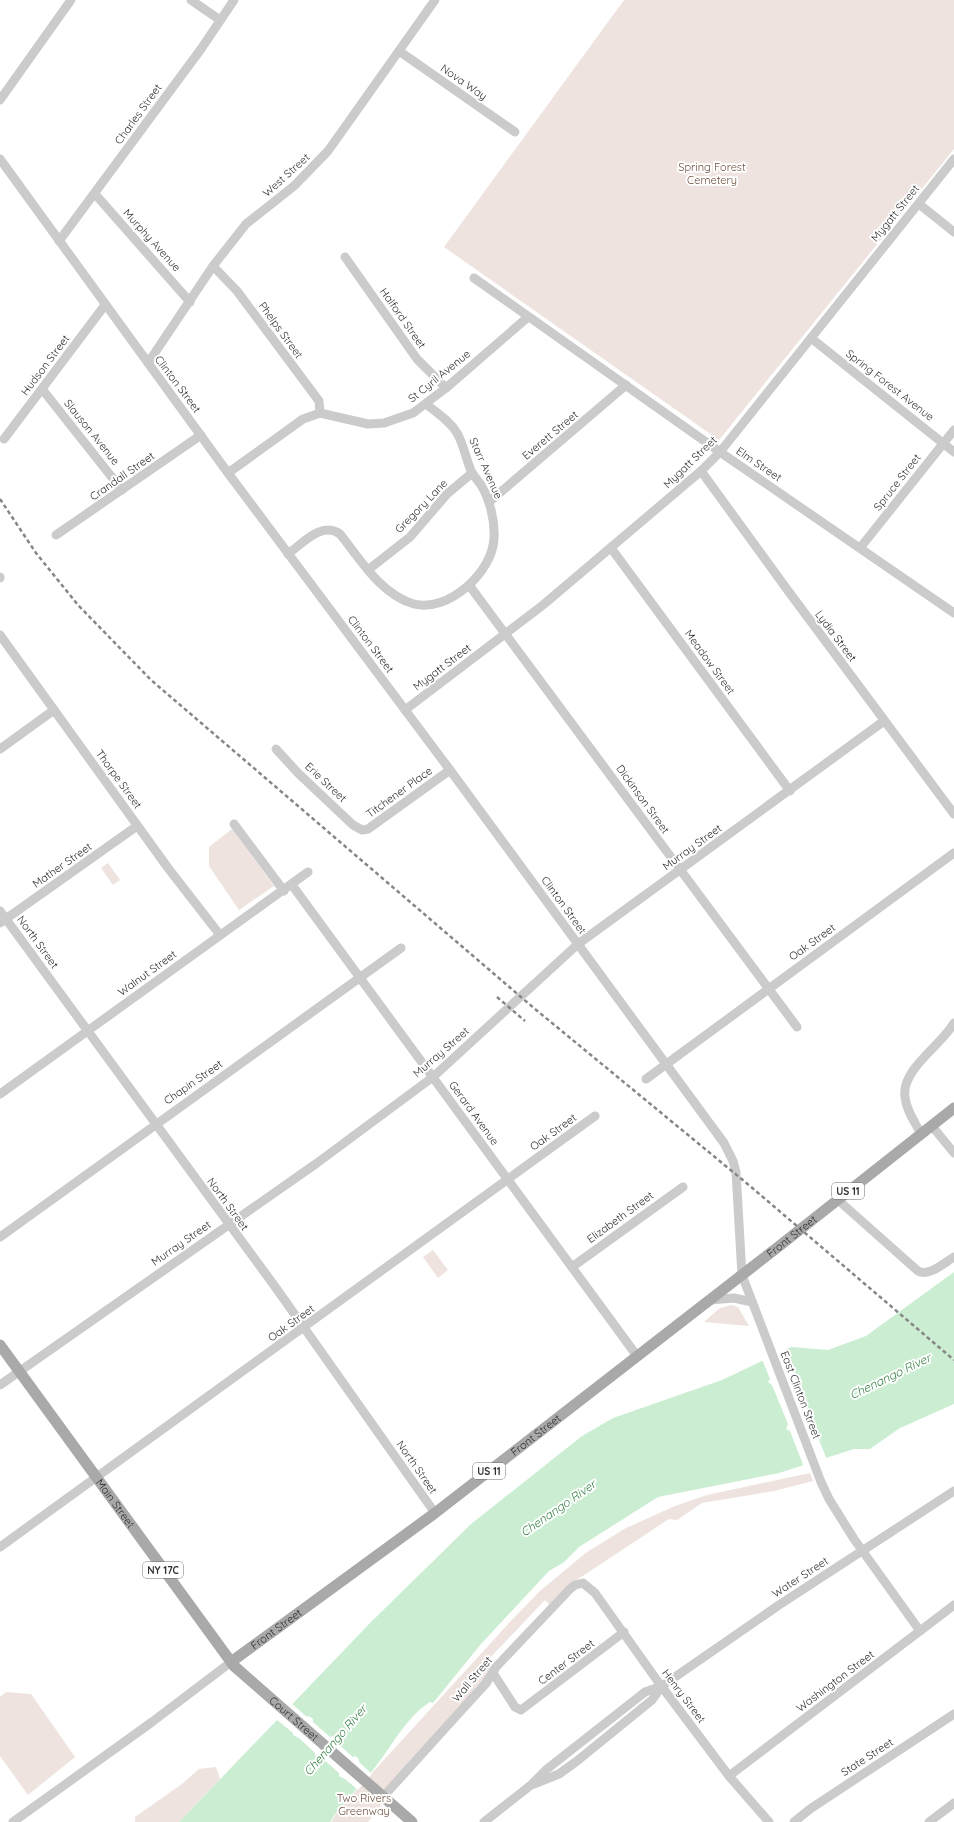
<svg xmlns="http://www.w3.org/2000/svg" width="954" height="1822" font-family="Quicksand,sans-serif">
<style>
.green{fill:#eee3de}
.water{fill:#cbeed3}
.pier{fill:#fff}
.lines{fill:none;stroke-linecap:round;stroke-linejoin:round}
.minor{stroke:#cbcbcb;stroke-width:9}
.major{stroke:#a9a9a9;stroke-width:11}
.rail{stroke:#868686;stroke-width:2.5;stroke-dasharray:4 3;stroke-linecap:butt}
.labels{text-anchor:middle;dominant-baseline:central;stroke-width:4;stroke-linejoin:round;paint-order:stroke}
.shield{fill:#fff;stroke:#6f6f6f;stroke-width:1}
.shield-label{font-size:10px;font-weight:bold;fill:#313131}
.street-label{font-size:11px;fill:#313131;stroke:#fff}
.park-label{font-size:11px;fill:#6e4f3c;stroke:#fff}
.water-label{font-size:12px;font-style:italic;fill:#368247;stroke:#fff}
</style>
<rect width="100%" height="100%" fill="#fff"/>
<!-- green -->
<g class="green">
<path d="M624 0H954V149L719 440 444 247Z"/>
<path d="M232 829 274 886 239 910 209 866V847Z"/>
<path d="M108 863 120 880 113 885 101 868Z"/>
<path d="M433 1250 448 1270 438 1278 423 1257Z"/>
<path d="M731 1305 738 1307 749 1326 704 1322 720 1308Z"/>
<path d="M810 1473 813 1481 774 1491 702 1503 677 1520 669 1519 572 1583 550 1605 545 1600 488 1660 492 1666 485 1675 492 1684 391 1792 368 1822H331L340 1808 509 1623 540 1591 587 1552 626 1528 675 1506 707 1495Z"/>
<path d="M6 1692 31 1694 75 1757 28 1795 0 1756V1697Z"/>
<path d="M216 1767 220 1779 179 1822H135V1817L182 1784 199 1769Z"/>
</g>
<!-- water -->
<path class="water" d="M954 1272V1404L900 1428 870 1449H854L779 1473 658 1497 579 1547 563 1563 549 1571 481 1644 433 1703 430 1702C405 1718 391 1748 373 1770 359 1788 342 1803 330 1822H179L371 1622 471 1524 582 1436 613 1418 722 1380 791 1347 828 1350 866 1336Z"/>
<!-- pier -->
<g class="pier">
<path d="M784 1348 792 1370 795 1372 794 1375 810 1416 814 1418 812 1422 827 1460 804 1467 790 1431 786 1429 788 1424 772 1385 768 1382 770 1379 762 1359Z"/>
<path d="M291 1703 307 1717 309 1716 313 1719V1722L330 1737 333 1736 337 1740 336 1742 353 1757 356 1756 359 1760V1762L372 1774 358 1790 345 1779 339 1776V1773L322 1758 319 1759 315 1755V1753L299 1738 293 1735V1733L276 1719Z"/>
</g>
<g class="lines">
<!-- minor -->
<g class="minor">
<path d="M191 0 220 20"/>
<path d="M399 51 515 132"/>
<path d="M0 100 71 0"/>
<path d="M0 159 228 473 450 770 724 1143 733 1161 736 1172 742 1275 821 1482 829 1499 854 1539 920 1631"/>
<path d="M95 194 190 302"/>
<path d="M919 204 954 232"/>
<path d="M59 241 201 49 234 0"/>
<path d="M345 257 417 359 446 388"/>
<path d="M213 266 237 291 319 401 320 413"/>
<path d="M474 278 720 452 954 613"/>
<path d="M811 338 954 452"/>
<path d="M148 363 213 266 246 224 294 186 328 151 435 0"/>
<path d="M42 389 122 490"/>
<path d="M4 439 105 305"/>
<path d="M701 471 786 588 954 814"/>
<path d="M228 473 303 419 320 413 368 424 384 423 413 413 446 388 528 317"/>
<path d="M489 502 626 385"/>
<path d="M56 535 201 435"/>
<path d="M611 548 790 791"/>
<path d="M860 548 954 430"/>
<path d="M288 554C303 543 322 521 340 534 360 559 381 595 414 604 448 613 493 572 494 538 495 521 490 500 481 485 478 481 475 477 472 473 466 460 464 445 457 433 450 421 437 413 426 404"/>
<path d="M368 570 410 537 447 494 472 473"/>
<path d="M0 578V577"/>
<path d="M469 585 797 1027"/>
<path d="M0 635 168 868 220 935"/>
<path d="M405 710 543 605 701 471 720 452 954 159"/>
<path d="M0 749 54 710"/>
<path d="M276 749 298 773 353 825 362 830 368 829 450 770"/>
<path d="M234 824 284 891"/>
<path d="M292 885 637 1356"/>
<path d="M0 911 276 1288 435 1513"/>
<path d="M0 923 137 826"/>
<path d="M646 1079 954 853"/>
<path d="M0 1094 308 872"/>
<path d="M932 1126 954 1153"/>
<path d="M921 1134C915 1122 906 1110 905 1097 901 1069 942 1045 954 1023"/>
<path d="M838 1200 918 1271C929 1277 944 1263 954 1257"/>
<path d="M0 1237 401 948"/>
<path d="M572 1267 683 1187"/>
<path d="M710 1300 734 1298 752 1302"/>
<path d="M0 1385 317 1163 433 1077 578 944 884 721"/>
<path d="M0 1547 595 1116"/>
<path d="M493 1673 515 1707 521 1710 624 1632"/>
<path d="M729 1776 954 1605"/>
<path d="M534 1784 559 1774 577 1761 652 1700 662 1686"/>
<path d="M383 1797 486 1683 496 1667 570 1589 575 1585 583 1583 595 1593 659 1683 729 1776 769 1822"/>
<path d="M13 1822 152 1722 231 1662"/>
<path d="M484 1822 531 1785 547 1769 645 1692 662 1686 779 1605 954 1491"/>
<path d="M794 1822 810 1809 954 1714"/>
<path d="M929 1822 954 1803"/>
</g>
<!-- major -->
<g class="major">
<path id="s1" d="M0 1345 234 1666 412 1822"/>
<path id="s2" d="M231 1662 435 1513 778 1247 954 1108"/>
</g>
<!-- rail -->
<g class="rail">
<path d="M0 499 36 553 78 605 151 680 535 1009 750 1186 954 1360"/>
<path d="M497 997 525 1021"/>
</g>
</g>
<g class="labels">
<!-- shield labels -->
<g class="shield">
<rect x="832" y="1183" width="32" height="16" rx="3"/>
<rect x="473" y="1463" width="32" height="16" rx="3"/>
<rect x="143" y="1562" width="40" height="16" rx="3"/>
</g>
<g class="shield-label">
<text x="848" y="1191">US 11</text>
<text x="489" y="1471">US 11</text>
<text x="163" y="1570">NY 17C</text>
</g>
<!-- street labels -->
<g class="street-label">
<text transform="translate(464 82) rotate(35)">Nova Way</text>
<text transform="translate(138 114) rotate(-54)">Charles Street</text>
<text transform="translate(286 175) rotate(-42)">West Street</text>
<text transform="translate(895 213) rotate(-51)">Mygatt Street</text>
<text transform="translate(152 240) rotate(48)">Murphy Avenue</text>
<text transform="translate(403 318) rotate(55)">Halford Street</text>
<text transform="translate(281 330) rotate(54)">Phelps Street</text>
<text transform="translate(45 365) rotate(-53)">Hudson Street</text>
<text transform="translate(439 376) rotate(-39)">St Cyril Avenue</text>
<text transform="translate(178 384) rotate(53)">Clinton Street</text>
<text transform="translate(890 385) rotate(38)">Spring Forest Avenue</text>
<text transform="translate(92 432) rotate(51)">Slauson Avenue</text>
<text transform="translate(550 435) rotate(-40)">Everett Street</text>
<text transform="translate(690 462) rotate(-44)">Mygatt Street</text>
<text transform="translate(759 464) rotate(34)">Elm Street</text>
<text transform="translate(486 468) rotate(66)">Starr Avenue</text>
<text transform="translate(122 476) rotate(-35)">Crandall Street</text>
<text transform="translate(897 482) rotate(-52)">Spruce Street</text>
<text transform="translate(421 506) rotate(-46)">Gregory Lane</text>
<text transform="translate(836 636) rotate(53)">Lydia Street</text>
<text transform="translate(371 644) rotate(53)">Clinton Street</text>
<text transform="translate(710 662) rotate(54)">Meadow Street</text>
<text transform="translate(442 667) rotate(-37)">Mygatt Street</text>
<text transform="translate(119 779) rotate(54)">Thorpe Street</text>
<text transform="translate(326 782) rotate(43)">Erie Street</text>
<text transform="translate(399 792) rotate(-36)">Titchener Place</text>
<text transform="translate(643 799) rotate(54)">Dickinson Street</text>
<text transform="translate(692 847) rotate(-36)">Murray Street</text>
<text transform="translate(62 865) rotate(-35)">Mather Street</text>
<text transform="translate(564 905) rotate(54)">Clinton Street</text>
<text transform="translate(38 942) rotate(54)">North Street</text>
<text transform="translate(812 942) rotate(-36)">Oak Street</text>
<text transform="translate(147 973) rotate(-36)">Walnut Street</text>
<text transform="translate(441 1052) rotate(-41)">Murray Street</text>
<text transform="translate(193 1082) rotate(-35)">Chapin Street</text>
<text transform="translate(474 1113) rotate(54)">Gerard Avenue</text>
<text transform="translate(553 1132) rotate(-36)">Oak Street</text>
<text transform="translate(228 1204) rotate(54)">North Street</text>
<text transform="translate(620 1217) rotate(-36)">Elizabeth Street</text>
<text stroke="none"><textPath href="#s2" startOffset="704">Front Street</textPath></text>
<text transform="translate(181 1243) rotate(-35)">Murray Street</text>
<text transform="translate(291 1323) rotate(-36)">Oak Street</text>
<text transform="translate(801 1395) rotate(69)">East Clinton Street</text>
<text stroke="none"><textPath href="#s2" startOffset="380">Front Street</textPath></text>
<text transform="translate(417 1467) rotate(55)">North Street</text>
<text stroke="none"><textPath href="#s1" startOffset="196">Main Street</textPath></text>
<text transform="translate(800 1577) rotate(-33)">Water Street</text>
<text stroke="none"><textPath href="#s2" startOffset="56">Front Street</textPath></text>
<text transform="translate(566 1662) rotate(-37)">Center Street</text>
<text transform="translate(472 1679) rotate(-50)">Wall Street</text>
<text transform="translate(835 1681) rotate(-37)">Washington Street</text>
<text transform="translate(684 1696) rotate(53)">Henry Street</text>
<text stroke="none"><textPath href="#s1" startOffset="477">Court Street</textPath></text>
<text transform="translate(867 1757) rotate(-33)">State Street</text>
</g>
<!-- park labels -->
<g class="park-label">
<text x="712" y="167">Spring Forest<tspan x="712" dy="13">Cemetery</tspan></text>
<text x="364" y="1798">Two Rivers<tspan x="364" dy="13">Greenway</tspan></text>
</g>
<!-- water labels -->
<g class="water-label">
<text transform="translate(890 1376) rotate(-26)">Chenango River</text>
<text transform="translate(558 1508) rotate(-35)">Chenango River</text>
<text transform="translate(335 1740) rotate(-49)">Chenango River</text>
</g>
</g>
</svg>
